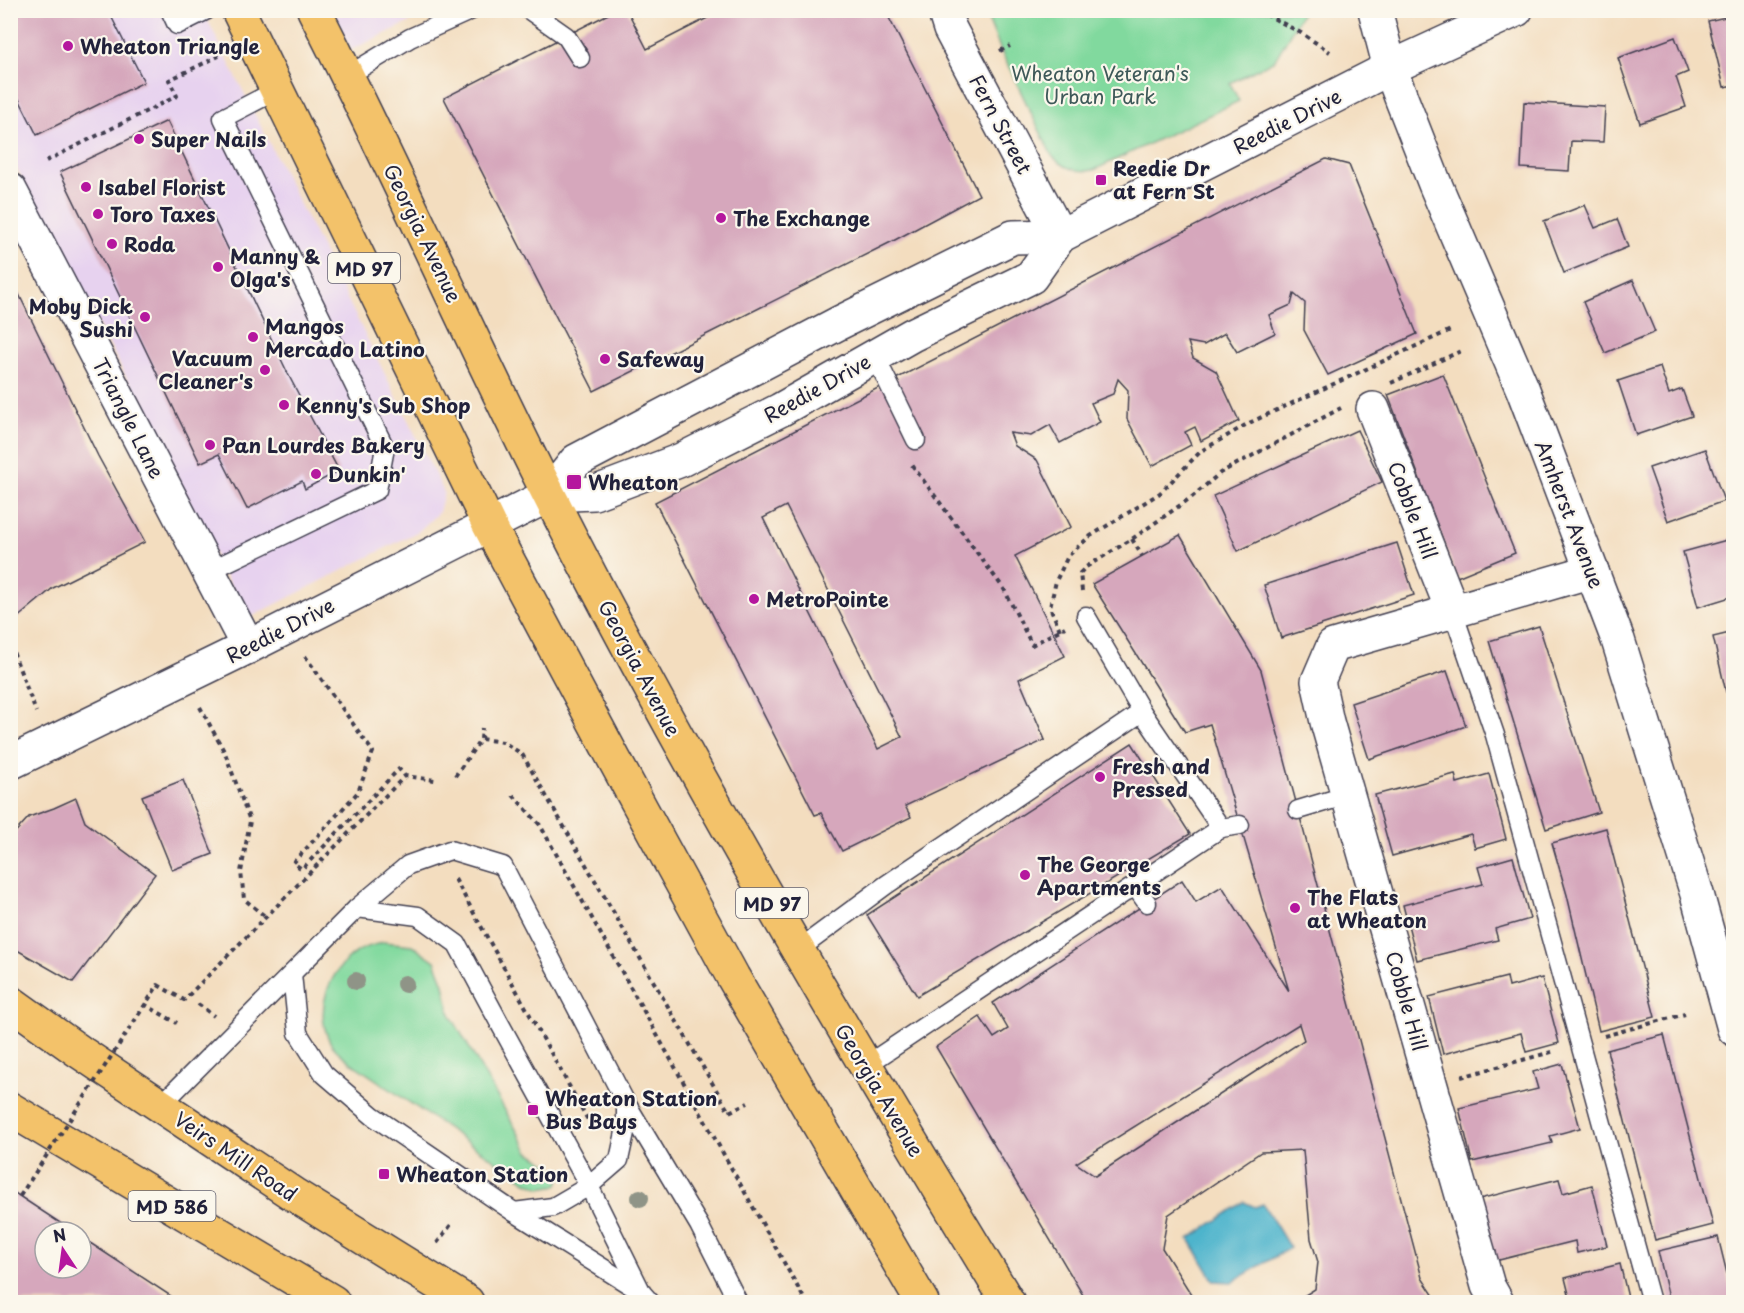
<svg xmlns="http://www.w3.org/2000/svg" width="1744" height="1313" font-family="'Playpen Sans',sans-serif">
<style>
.built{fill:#e7d2ef}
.green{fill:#81d99e;stroke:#527e6c;stroke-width:1.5}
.water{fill:#4eb4cc;stroke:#386b84;stroke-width:1.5}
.building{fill:#d6a7bc;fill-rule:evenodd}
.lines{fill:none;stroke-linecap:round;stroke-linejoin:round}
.service-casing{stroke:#413e4f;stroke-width:21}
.minor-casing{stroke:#413e4f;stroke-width:36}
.tertiary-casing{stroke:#413e4f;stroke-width:36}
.primary-casing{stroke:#413e4f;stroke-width:36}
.path{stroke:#413e4f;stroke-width:4;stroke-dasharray:4.5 4.5;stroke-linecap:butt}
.service{stroke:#fff;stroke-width:18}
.minor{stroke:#fff;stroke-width:33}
.tertiary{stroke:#fff;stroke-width:33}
.primary{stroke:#f3c26a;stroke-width:33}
.path-bridge{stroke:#413e4f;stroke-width:4;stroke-dasharray:4.5 4.5;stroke-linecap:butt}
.tree{fill:#8f9487}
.poi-dot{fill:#b5179e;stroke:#fbf7ec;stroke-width:2}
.labels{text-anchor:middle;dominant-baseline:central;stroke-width:4.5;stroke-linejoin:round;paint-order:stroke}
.shield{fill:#fbf7ec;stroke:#636270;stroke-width:1.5}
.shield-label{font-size:18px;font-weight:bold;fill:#22223b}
.poi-label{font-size:20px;font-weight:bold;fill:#22223b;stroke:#fbf7ec;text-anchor:start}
.park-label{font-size:20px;fill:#3e5959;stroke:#fbf7ec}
.street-label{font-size:20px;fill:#22223b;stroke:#fbf7ec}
</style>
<rect width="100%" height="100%" fill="#fbf7ec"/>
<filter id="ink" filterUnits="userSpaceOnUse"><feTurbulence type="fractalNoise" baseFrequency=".0167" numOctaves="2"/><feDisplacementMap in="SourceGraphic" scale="12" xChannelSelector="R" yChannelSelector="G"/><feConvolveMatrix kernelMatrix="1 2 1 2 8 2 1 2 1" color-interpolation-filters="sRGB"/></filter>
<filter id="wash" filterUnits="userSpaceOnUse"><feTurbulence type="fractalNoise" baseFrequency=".008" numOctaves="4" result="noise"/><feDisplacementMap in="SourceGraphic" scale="24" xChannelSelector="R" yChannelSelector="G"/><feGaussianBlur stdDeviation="1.35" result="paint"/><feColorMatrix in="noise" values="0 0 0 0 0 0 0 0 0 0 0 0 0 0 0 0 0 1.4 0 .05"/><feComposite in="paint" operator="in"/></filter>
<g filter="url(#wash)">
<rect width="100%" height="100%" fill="#f3ddbf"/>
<!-- built -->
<g class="built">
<path d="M11 11H203L444 492 439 512 419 531 247 619 144 411 13 161 11 162Z"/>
<path d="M332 11H433L351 50Z"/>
</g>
<!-- green -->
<g class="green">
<path d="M985 11V10L1303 11 1275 60 1230 83 1239 101 1094 170C1076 173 1064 168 1052 156L1001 51Z"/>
<path d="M383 942 412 945 435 961 444 984 450 1014 529 1152 548 1164 560 1177 558 1185 540 1188 525 1181 350 1062C344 1056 334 1050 330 1042 314 1010 328 972 357 952 364 947 375 945 383 942Z"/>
</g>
<!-- water -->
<path class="water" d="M1244 1202 1255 1207 1263 1204 1290 1248 1232 1282 1214 1281 1189 1239Z"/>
<g id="blocks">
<!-- building -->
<g class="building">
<path d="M10 10H108L144 82 37 135 10 81Z"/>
<path d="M616 10H627L647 49 723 10H885L979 195 893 241 594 391 444 98Z"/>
<path d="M1734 15V85L1724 87 1708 21Z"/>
<path d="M1675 37 1688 72 1676 77 1686 107 1640 123 1618 58Z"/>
<path d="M1524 102 1605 107 1603 142 1571 141 1569 171 1521 168Z"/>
<path d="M167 121 290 378 339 471 305 489 302 481 247 509 219 454 200 463 60 172Z"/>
<path d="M1326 159 1349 165 1417 334 1328 375 1304 330 1305 303 1294 294 1291 305 1269 315 1275 333 1237 352 1225 333 1204 345 1188 342 1193 358 1216 371 1239 421 1201 441 1195 427 1185 432 1191 445 1152 466 1127 419 1128 390 1118 379 1113 394 1091 403 1100 422 1060 443 1050 425 1031 436 1010 433 1015 446 1037 460 1071 527 1015 556 1065 656 1019 679 1045 740 905 806 911 817 842 851 821 813 815 815 655 502ZM786 506 902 737 878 749 763 518Z"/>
<path d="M1585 205 1595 228 1617 219 1628 247 1564 273 1544 221Z"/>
<path d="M10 276 98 456 145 542 53 588 10 624Z"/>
<path d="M1633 280 1655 332 1605 353 1583 302Z"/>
<path d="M1660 367 1669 394 1682 389 1692 416 1636 435 1618 381Z"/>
<path d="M1443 374 1515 553 1457 577 1388 395Z"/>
<path d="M1357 430 1382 482 1238 551 1213 496Z"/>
<path d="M1705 449 1724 501 1668 521 1649 468Z"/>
<path d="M1180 535 1261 670 1422 1278 1438 1302H1294L1315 1289 1318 1262 1311 1239 1303 1150 1261 1152 1168 1215 1162 1248 1196 1302H1087L936 1047 980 1017 994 1038 1008 1029 993 1003 1182 880 1196 902 1222 886 1289 991 1210 724 1185 732 1092 584ZM1299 1024 1304 1040 1095 1176 1076 1163Z"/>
<path d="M1734 538V596L1698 607 1683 552Z"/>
<path d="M1397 543 1414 595 1281 638 1264 585Z"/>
<path d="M1539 626 1599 812 1546 829 1489 641Z"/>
<path d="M1734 632V690L1726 692 1713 637Z"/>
<path d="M1447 671 1466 726 1369 759 1351 703Z"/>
<path d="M1132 743 1190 834 917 996 867 915Z"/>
<path d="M1455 774 1457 783 1489 774 1506 839 1475 848 1471 834 1392 856 1375 795Z"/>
<path d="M183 780 213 854 172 870 142 796Z"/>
<path d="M76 798 85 822 155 874 73 982 10 946V838L29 817 54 808Z"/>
<path d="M1606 828 1655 1017 1599 1031 1567 895 1552 843Z"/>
<path d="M1513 857 1530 919 1495 929 1498 940 1417 960 1403 905 1483 884 1478 867Z"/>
<path d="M1507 977 1509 987 1542 978 1559 1043 1526 1052 1521 1033 1443 1054 1429 997Z"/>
<path d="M1664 1035 1713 1225 1655 1240 1607 1050Z"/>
<path d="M1562 1064 1580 1128 1550 1136 1552 1143 1472 1162 1459 1108 1538 1089 1533 1072Z"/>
<path d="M1559 1179 1563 1193 1592 1185 1607 1246 1577 1253 1575 1241 1495 1261 1479 1199Z"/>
<path d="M10 1190 74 1232H45V1268H81V1237L180 1302H10Z"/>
<path d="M1718 1237 1734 1302H1670L1658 1251Z"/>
<path d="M1620 1264 1629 1302H1571L1565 1278Z"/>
</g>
</g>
</g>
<g filter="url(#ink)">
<use href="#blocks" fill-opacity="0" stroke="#413e4f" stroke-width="1.5"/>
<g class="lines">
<defs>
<g id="service">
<path d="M170 10 177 25 207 10"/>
<path d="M529 10 566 36 580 58"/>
<path d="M347 76 410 38 472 10"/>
<path d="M875 356 916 440"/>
<path d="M209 571 377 490 385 448 223 118 277 90"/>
<path d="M1453 612 1495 735 1651 1302"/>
<path d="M1298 810 1348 795"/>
<path d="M1221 828 1240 825"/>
<path d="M1135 886 1147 903"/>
<path d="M357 908 418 916 457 944 500 1024 589 1186 642 1293 650 1302"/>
<path d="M798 950 886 885 1142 712"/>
<path d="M292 974 298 1033 324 1074 373 1116 514 1212 641 1292"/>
<path d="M865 1066 1221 828 1142 712 1086 616"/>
<path d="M161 1105 357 908 408 865 450 850 503 866 626 1103 699 1225 738 1302"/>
<path d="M514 1212 553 1207 589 1186 619 1160 626 1128V1104"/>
</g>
<g id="minor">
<path d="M1390 68 1516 10"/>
<path d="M10 190 248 647"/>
<path d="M1373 409 1453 612"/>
<path d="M1497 1302 1488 1286 1327 722 1318 681 1333 646 1592 571"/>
</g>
<g id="tertiary">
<path d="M944 10 950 29 1060 236"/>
<path d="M1375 10 1390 68 1402 100 1435 184 1523 390 1618 640 1697 894 1734 1029"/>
<path d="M549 495 576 461 839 323 1013 237 1060 236 1390 68"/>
<path d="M10 763 248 647 549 495 594 493 681 460 780 410 912 335 1031 277 1060 236"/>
</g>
<g id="primary">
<path d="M238 10 489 525 614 759 733 977 922 1302"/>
<path d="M314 10C396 170 468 335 549 495 689 771 847 1038 1008 1302"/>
<path d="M10 1002 80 1052 293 1194 467 1302"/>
<path d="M10 1109 333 1302"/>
</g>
</defs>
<!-- service casing -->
<use href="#service" class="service-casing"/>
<!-- minor casing -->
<use href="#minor" class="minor-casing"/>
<!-- tertiary casing -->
<use href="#tertiary" class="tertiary-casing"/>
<!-- primary casing -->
<use href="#primary" class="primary-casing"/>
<!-- path -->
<g class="path">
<path d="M1258 10 1301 33 1330 52"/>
<path d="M1000 51 1010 46"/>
<path d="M46 161 177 96 169 80 219 56"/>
<path d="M1391 383 1463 350"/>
<path d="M912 465 1004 589 1032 645 1065 627"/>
<path d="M1132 539 1142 556"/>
<path d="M1082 591 1080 573 1086 567 1132 539 1192 497 1220 473 1341 408"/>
<path d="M1060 630 1050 607 1056 581 1068 556 1089 537 1160 493 1201 451 1249 423 1453 329"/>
<path d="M10 644 36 712"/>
<path d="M305 656 373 752 358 792 293 863 302 869 399 769 405 776 435 780"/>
<path d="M200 707 225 753 250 821 241 872 244 899 267 918"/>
<path d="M481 739 503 742 522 754 729 1112 748 1103"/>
<path d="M455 776 481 739 482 728"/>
<path d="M513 795 540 825 806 1302"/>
<path d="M455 879 594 1131"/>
<path d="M144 1004 177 1023"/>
<path d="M198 1004 214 1016"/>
<path d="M1604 1036 1685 1014"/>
<path d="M1461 1077 1555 1051"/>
<path d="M437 1243 453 1222"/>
<path d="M854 1302 857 1294"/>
</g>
<!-- service -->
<use href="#service" class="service"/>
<!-- minor -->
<use href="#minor" class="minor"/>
<!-- tertiary -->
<use href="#tertiary" class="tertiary"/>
<!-- primary -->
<use href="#primary" class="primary"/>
<!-- path-bridge -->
<path class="path-bridge" d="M20 1196 158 985 184 1000 405 776"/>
</g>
<!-- trees -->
<g class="tree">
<circle cx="356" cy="981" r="9"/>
<circle cx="405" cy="984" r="9"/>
<circle cx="640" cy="1198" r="9"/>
</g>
</g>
<!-- markers -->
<g class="poi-dot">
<circle cx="68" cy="46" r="6"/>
<circle cx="139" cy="139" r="6"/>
<rect x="1095" y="174" width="12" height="12" rx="3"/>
<circle cx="86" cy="187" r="6"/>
<circle cx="98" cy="214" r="6"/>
<circle cx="721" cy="218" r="6"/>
<circle cx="112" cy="244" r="6"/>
<circle cx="218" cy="267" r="6"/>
<circle cx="145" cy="317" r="6"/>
<circle cx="253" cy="337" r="6"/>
<circle cx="605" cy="359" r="6"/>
<circle cx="265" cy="370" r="6"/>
<circle cx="284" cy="405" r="6"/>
<circle cx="210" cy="445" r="6"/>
<circle cx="316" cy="474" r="6"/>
<rect x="566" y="474" width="16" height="16" rx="3"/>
<circle cx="754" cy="599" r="6"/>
<circle cx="1100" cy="777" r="6"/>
<circle cx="1025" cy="875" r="6"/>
<circle cx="1295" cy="908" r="6"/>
<rect x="527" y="1104" width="12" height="12" rx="3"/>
<rect x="378" y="1168" width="12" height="12" rx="3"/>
</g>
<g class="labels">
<!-- shield labels -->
<g class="shield">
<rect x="328" y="253" width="72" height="30" rx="4.5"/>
<rect x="736" y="888" width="72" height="30" rx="4.5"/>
<rect x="128.5" y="1191" width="87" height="30" rx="4.5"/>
</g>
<g class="shield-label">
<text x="364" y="268">MD 97</text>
<text x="772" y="903">MD 97</text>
<text x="172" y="1206">MD 586</text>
</g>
<!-- poi labels -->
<g class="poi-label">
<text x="80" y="46">Wheaton Triangle</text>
<text x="151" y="139">Super Nails</text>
<text x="1113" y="168">Reedie Dr<tspan x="1113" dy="23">at Fern St</tspan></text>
<text x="98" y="187">Isabel Florist</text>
<text x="110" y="214">Toro Taxes</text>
<text x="733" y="218">The Exchange</text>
<text x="124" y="244">Roda</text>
<text x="230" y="256">Manny &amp;<tspan x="230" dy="23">Olga's</tspan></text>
<text x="133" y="306" text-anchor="end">Moby Dick<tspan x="133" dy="23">Sushi</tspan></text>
<text x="265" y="326">Mangos<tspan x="265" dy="23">Mercado Latino</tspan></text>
<text x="253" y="358" text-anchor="end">Vacuum<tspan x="253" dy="23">Cleaner's</tspan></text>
<text x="617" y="359">Safeway</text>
<text x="296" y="405">Kenny's Sub Shop</text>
<text x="222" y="445">Pan Lourdes Bakery</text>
<text x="328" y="474">Dunkin'</text>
<text x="588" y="482">Wheaton</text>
<text x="766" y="599">MetroPointe</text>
<text x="1112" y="766">Fresh and<tspan x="1112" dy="23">Pressed</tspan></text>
<text x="1037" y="864">The George<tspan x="1037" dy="23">Apartments</tspan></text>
<text x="1307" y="897">The Flats<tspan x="1307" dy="23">at Wheaton</tspan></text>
<text x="545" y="1098">Wheaton Station<tspan x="545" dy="23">Bus Bays</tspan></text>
<text x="396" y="1174">Wheaton Station</text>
</g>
<!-- park labels -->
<g class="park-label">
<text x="1100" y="73">Wheaton Veteran's<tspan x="1100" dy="23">Urban Park</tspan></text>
</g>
<!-- street labels -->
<g class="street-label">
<text transform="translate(1287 121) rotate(-27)">Reedie Drive</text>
<text transform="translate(1001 124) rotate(62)">Fern Street</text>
<text transform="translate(423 233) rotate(64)">Georgia Avenue</text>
<text transform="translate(817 388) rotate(-29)">Reedie Drive</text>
<text transform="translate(129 418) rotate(63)">Triangle Lane</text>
<text transform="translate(1413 510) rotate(69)">Cobble Hill</text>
<text transform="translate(1570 514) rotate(69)">Amherst Avenue</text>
<text transform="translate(280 630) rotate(-27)">Reedie Drive</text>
<text transform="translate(640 668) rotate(62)">Georgia Avenue</text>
<text transform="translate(1407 1001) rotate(74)">Cobble Hill</text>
<text transform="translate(880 1090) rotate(59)">Georgia Avenue</text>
<text transform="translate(236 1156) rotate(34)">Veirs Mill Road</text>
</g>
</g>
<!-- margin -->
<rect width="1744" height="1313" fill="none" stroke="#fbf7ec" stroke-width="36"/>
<!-- north arrow -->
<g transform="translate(63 1250) rotate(347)"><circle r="28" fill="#fbf7ec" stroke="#a4a2a5" stroke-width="1.5"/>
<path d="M0-4.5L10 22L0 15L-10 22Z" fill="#b5179e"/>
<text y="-9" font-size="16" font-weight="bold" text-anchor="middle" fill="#22223b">N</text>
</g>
</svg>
